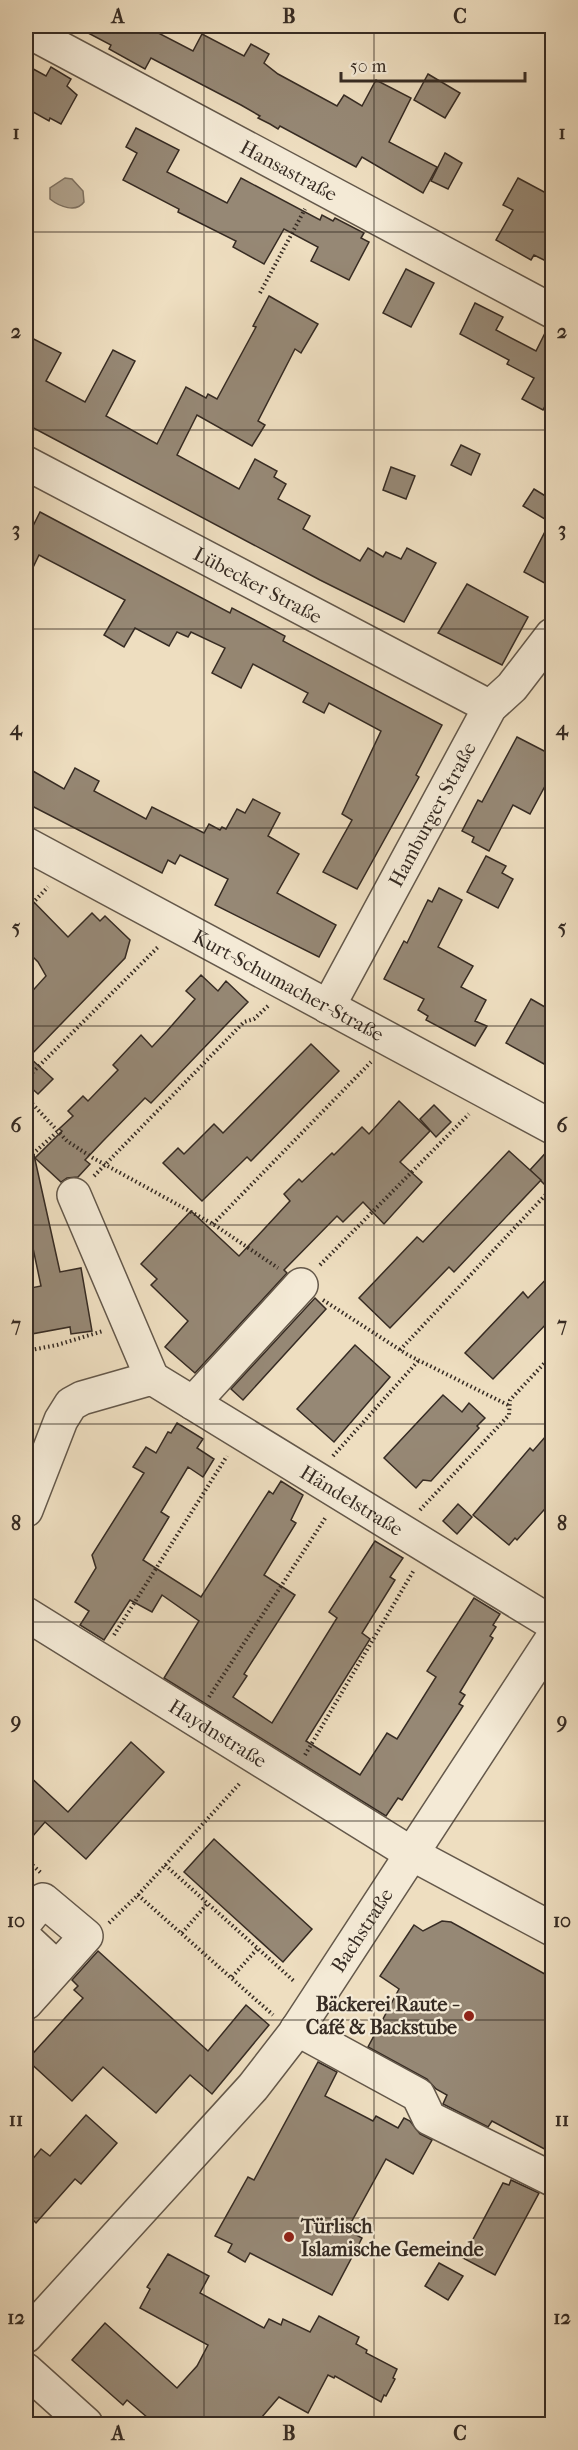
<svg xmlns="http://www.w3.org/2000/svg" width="578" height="2450" font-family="'IM FELL French Canon',serif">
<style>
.water{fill:#afa18b;stroke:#7f7261;stroke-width:1.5}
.building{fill:#968875;stroke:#362b23;stroke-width:1.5}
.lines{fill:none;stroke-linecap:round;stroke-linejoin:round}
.minor-casing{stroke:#64584a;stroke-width:36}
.path{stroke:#362b23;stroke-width:4;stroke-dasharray:1.5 3;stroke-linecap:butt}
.minor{stroke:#f4ead6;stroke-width:33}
.grid{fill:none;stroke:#362b23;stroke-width:1.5;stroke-opacity:0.55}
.poi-dot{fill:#8f2418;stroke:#f4ead6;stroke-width:2}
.labels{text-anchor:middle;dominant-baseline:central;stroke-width:4.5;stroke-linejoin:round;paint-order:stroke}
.street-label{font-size:20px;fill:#362b23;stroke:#f4ead6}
.poi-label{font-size:20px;font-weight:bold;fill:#362b23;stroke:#f4ead6;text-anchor:end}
.neatline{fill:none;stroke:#362b23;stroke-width:2}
.grid-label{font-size:20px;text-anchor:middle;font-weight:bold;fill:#362b23}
</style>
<rect width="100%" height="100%" fill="#eedec0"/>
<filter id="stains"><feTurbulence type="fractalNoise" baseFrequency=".00333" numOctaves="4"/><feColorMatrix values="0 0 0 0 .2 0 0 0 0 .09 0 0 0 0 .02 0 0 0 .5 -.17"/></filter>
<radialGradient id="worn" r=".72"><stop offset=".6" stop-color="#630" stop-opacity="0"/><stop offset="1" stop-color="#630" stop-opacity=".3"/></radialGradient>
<!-- water -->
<path class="water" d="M65 178 72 179 83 191 84 202C76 213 60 207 50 199V188Z"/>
<!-- building -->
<g class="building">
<path d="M75 26H145L193 51 202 34 244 56 251 44 269 54 264 63 278 74 337 106 344 95 362 106 376 80 411 98 389 142 437 167 423 193 362 157 356 167 280 126 278 129 270 124 258 118 260 116 241 105 151 58 145 69 109 49 111 45Z"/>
<path d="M26 65 46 76 51 67 71 79 67 86 77 95 61 124 50 118 49 121 26 108Z"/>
<path d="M428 74 460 93 445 118 414 100Z"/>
<path d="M136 128 179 150 167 172 227 203 241 178 320 220 322 215 333 221 335 218 364 233 361 238 369 242 349 280 311 261 318 247 284 229 264 264 233 247 236 241 178 212 179 209 123 180 137 153 126 147Z"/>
<path d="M445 153 462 163 448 189 431 181Z"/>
<path d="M518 178 548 194 552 218V264L534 255 531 260 496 240 513 210 503 205Z"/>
<path d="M406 269 434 283 411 327 383 313Z"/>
<path d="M269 296 318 324 301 353 295 349 258 421 265 425 252 446 197 415 177 455 239 489 255 459 277 471 274 477 286 484 278 499 310 516 303 529 360 561 368 548 383 557 386 552 401 559 407 548 436 563 404 622 320 580 26 424V335L61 353 46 381 85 402 113 350 135 361 106 416 157 444 186 387 206 398 208 394 217 399 256 327 253 326Z"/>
<path d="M475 303 503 317 496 330 536 351 547 329 552 330V392L543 410 522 399 534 378 507 364 509 360 460 334Z"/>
<path d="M461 445 480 454 471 475 451 465Z"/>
<path d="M391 467 415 476 406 499 383 490Z"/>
<path d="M534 489 552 500V587L524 572 550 522 523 506Z"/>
<path d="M40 512 230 613 232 608 285 636 283 641 442 725 416 775 419 777 357 889 323 872 352 820 342 814 381 731 329 703 324 713 303 702 308 693 253 664 241 688 212 673 225 648 191 632 188 637 177 632 169 646 135 628 124 647 104 635 125 600 39 555 26 582V540Z"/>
<path d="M467 584 528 617 502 665 438 633Z"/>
<path d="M517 737 552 755V773L530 814 513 805 489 851 472 842 474 837 462 831 478 800 482 802Z"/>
<path d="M26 767 64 789 75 768 99 781 94 791 146 819 152 807 204 833 209 824 220 830 222 827 226 829 237 809 245 813 253 799 280 813 268 836 299 854 277 893 336 925 319 957 215 905 228 879 180 855 175 864 168 860 162 873 26 803Z"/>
<path d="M486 856 506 866 502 873 513 879 498 908 467 892Z"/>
<path d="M439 888 462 900 438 947 473 966 461 987 486 1000 475 1021 487 1026 475 1046 426 1020 428 1016 418 1010 424 999 384 979 404 941 407 943 428 900 432 902Z"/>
<path d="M26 894 68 937 92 913 100 921 105 916 130 940 125 958 29 1057 53 1079 38 1094 26 1083V998L46 976 38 962 26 950Z"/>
<path d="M201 975 218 991 226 981 248 1002 151 1103 145 1098 103 1141 85 1160 90 1164 78 1177 67 1178 61 1182 35 1158 62 1131 59 1129 73 1116 68 1111 83 1096 88 1101 118 1070 113 1065 141 1035 152 1047 167 1031 195 999 186 991Z"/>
<path d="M531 999 552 1011V1064L546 1061 544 1064 506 1043Z"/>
<path d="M311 1044 339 1071 251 1161 247 1157 202 1201 163 1163 178 1148 184 1154 214 1124 223 1133Z"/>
<path d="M399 1101 430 1131 400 1162 422 1182 384 1224 363 1202 343 1222 337 1216 284 1270 287 1273 195 1373 165 1347 188 1321 151 1285 157 1279 141 1264 191 1211 239 1256 290 1201 284 1194 299 1179 302 1182 332 1153 334 1155 362 1127 369 1134Z"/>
<path d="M434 1105 451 1122 436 1137 420 1119Z"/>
<path d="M552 1146V1192L530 1170Z"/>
<path d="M509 1151 541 1180 454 1272 449 1267 390 1328 359 1298 417 1237 423 1242Z"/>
<path d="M34 1155 60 1272 81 1268 92 1331 71 1334 70 1327 26 1335V1289L41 1286 26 1215V1156Z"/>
<path d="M552 1273V1318L493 1379 465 1353 523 1292 528 1298Z"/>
<path d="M315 1298 326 1309 243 1400 231 1389Z"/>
<path d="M355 1345 390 1377 334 1442 297 1409Z"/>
<path d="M443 1395 462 1412 469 1403 485 1418 477 1426 479 1428 431 1481 423 1480 416 1488 384 1458Z"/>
<path d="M177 1423 203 1439 197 1448 214 1459 203 1477 188 1467 161 1512 169 1517 143 1560 201 1597 269 1491 273 1494 281 1481 303 1495 291 1520 296 1523 264 1575 295 1595 244 1674 247 1676 233 1697 272 1723 337 1618 329 1612 375 1541 403 1558 390 1577 395 1580 362 1633 370 1639 306 1741 360 1775 387 1733 397 1739 436 1677 427 1671 474 1598 500 1614 493 1625 496 1627 490 1636 493 1638 460 1692 465 1695 459 1704 463 1706 402 1800 398 1798 386 1816 164 1678 199 1621 162 1595 152 1612 130 1600 104 1640 80 1625 89 1611 75 1602 96 1568 92 1555 144 1473 133 1467 146 1447 156 1453 168 1432 171 1433Z"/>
<path d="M552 1429V1501L517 1540 515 1538 509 1545 473 1515 530 1448 533 1451Z"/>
<path d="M458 1504 472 1517 457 1534 443 1521Z"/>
<path d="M131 1742 164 1772 86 1859 45 1822 26 1844V1773L68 1812Z"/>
<path d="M214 1839 312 1929 283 1962 184 1872Z"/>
<path d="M442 1921 451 1922 552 1978V2153L492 2121 488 2127 443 2104 447 2095 436 2089 427 2079 368 2047 399 1989 380 1976 414 1925 423 1931Z"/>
<path d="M98 1951 208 2051 246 2005 269 2025 212 2094 190 2075 156 2113 103 2067 72 2101 27 2060 83 1998 74 1990 78 1986 72 1980Z"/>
<path d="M318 2062 337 2072 325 2096 373 2121 376 2116 398 2128 404 2118 410 2121 420 2134 432 2140 413 2174 386 2159 347 2230 362 2238 332 2295 250 2253 245 2262 228 2252 232 2244 215 2236 248 2177 254 2180Z"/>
<path d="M86 2115 117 2143 81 2184 75 2179 36 2223 26 2213V2167L41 2149 50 2156Z"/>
<path d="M511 2180 539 2193 495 2275 463 2258 503 2183 509 2185Z"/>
<path d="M168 2254 209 2276 200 2293 264 2328 269 2319 281 2325 283 2319 310 2332 319 2316 359 2337 356 2344 367 2350 366 2353 397 2369 393 2378 395 2379 386 2396 384 2395 381 2402 335 2376 334 2378 328 2375 308 2413 279 2397 256 2424H155L127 2400 123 2405 72 2360 105 2323 177 2388 197 2366 208 2345 140 2308 150 2289 147 2287Z"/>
<path d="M439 2263 463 2276 448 2300 425 2286Z"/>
</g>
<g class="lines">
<defs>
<g id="minor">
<path id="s1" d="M26 30 552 311"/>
<path id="s2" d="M26 463 490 707"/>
<path id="s3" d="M26 844 552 1127"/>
<path id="s4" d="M328 1007 490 707 512 687 552 635"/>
<path d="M74 1195 152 1378"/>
<path d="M193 1403 301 1285"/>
<path id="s5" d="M26 1510 61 1420 71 1404 82 1398 152 1378 552 1623"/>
<path id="s6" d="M26 1614 412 1854 552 1929"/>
<path d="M26 1921 43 1900 86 1936 26 2003"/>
<path d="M26 1939 57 1968"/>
<path d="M297 2029 418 2095 429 2118 552 2179"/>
<path id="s7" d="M26 2336 253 2087 294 2034 552 1639"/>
<path d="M26 2370 86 2424"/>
</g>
</defs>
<!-- minor casing -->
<use href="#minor" class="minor-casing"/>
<!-- path -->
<g class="path">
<path d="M260 293 305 209"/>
<path d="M26 910 48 887"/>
<path d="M26 1079 159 946"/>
<path d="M26 1097 67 1141 93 1158 213 1224 278 1268"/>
<path d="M26 1160 57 1132"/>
<path d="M94 1176 244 1022 254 1019 268 1006"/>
<path d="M213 1224 371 1062"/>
<path d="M320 1265 469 1114"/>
<path d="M323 1300 408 1355 510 1406"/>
<path d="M400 1350 552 1188"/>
<path d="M26 1351 57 1345 103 1331"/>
<path d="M333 1456 419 1360"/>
<path d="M420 1510 509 1415 510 1400 552 1355"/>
<path d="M114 1635 227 1456"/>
<path d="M209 1697 326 1517"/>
<path d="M305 1755 414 1570"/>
<path d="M26 1859 41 1873"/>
<path d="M165 1865 295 1982"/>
<path d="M138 1895 273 2015"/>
<path d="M109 1923 138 1895 241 1782"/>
<path d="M182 1933 208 1903"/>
<path d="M232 1977 258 1948"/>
</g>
<!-- minor -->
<use href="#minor" class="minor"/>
</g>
<!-- grid -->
<path class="grid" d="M204 26V2424M374 26V2424M26 232H552M26 430H552M26 629H552M26 828H552M26 1026H552M26 1225H552M26 1424H552M26 1622H552M26 1821H552M26 2020H552M26 2218H552"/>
<!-- markers -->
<g class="poi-dot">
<circle cx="469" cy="2016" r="6"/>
<circle cx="289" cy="2237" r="6"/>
</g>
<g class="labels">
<!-- street labels -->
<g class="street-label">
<text stroke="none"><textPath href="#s1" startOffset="298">Hansastraße</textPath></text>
<text stroke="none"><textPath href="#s2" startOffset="262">Lübecker Straße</textPath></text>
<text stroke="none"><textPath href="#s4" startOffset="219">Hamburger Straße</textPath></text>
<text stroke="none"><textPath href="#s3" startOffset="298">Kurt-Schumacher-Straße</textPath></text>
<text stroke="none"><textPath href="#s5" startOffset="435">Händelstraße</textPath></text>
<text stroke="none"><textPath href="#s6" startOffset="226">Haydnstraße</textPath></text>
<text stroke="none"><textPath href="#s7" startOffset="528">Bachstraße</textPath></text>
</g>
<!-- poi labels -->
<g class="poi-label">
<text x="457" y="2004">Bäckerei Raute -<tspan x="457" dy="23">Café &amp; Backstube</tspan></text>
<text x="301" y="2226" text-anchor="start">Türlisch<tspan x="301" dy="23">Islamische Gemeinde</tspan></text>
</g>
</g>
<!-- margin -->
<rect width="578" height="2450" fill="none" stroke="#eedec0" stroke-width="66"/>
<!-- scale -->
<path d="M341 72v9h184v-9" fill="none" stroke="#362b23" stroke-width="3"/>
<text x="350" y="72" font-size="18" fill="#362b23" stroke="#f4ead6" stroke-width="4.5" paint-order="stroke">50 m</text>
<rect x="33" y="33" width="512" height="2384" class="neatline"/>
<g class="grid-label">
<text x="118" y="23">A</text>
<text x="289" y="23">B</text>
<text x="460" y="23">C</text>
<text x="16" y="139">1</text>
<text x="562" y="139">1</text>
<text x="16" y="338">2</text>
<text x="562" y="338">2</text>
<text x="16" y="536">3</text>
<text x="562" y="536">3</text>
<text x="16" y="735">4</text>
<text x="562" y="735">4</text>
<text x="16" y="934">5</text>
<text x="562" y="934">5</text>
<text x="16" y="1132">6</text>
<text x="562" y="1132">6</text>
<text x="16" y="1331">7</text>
<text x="562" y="1331">7</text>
<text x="16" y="1530">8</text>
<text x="562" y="1530">8</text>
<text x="16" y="1728">9</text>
<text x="562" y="1728">9</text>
<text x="16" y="1927">10</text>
<text x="562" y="1927">10</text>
<text x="16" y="2126">11</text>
<text x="562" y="2126">11</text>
<text x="16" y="2324">12</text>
<text x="562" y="2324">12</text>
<text x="118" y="2440">A</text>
<text x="289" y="2440">B</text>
<text x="460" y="2440">C</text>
</g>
<rect width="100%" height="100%" filter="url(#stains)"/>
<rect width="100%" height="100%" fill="url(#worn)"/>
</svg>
